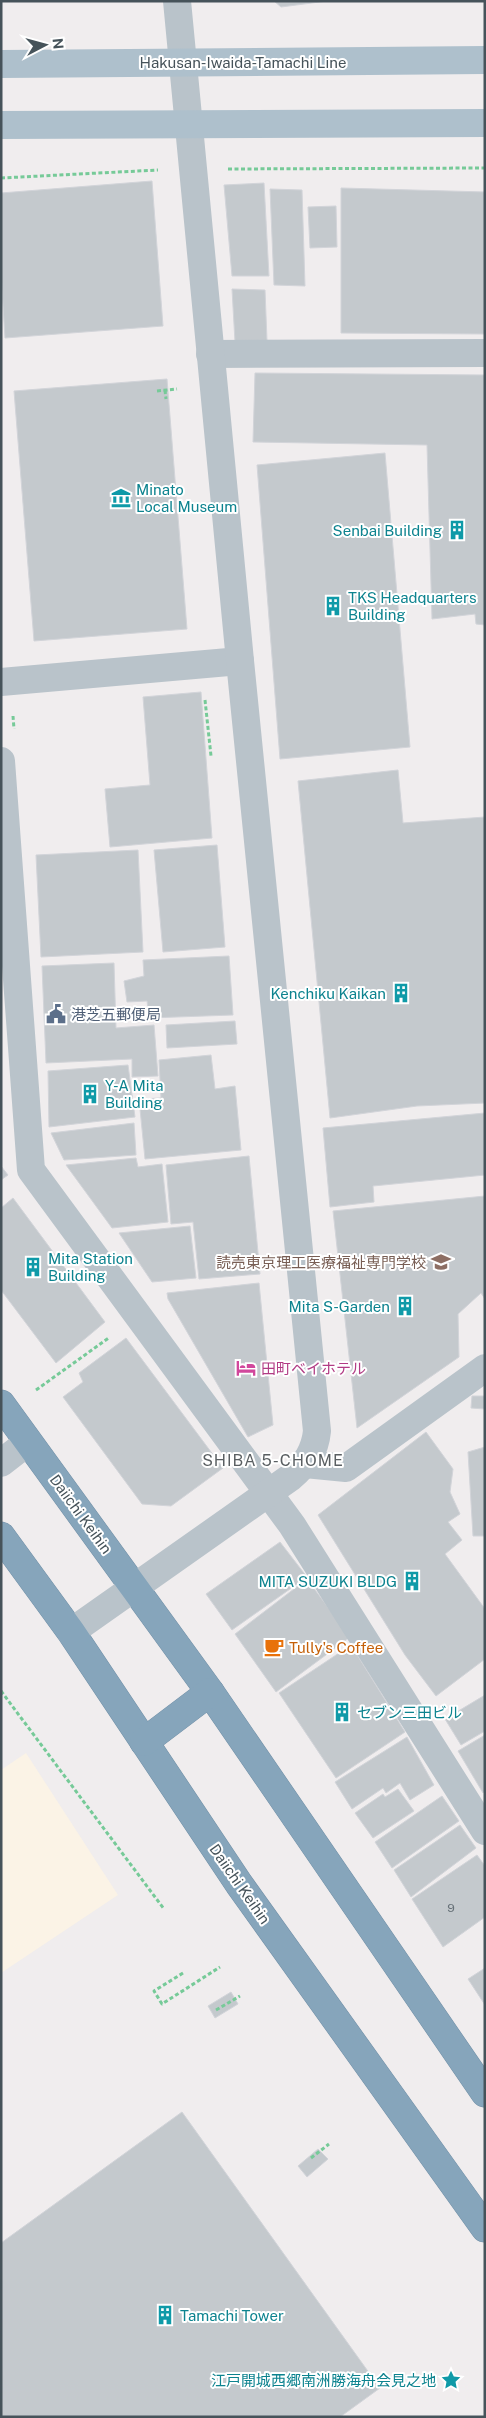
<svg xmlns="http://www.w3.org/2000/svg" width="486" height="2418" font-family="'Public Sans','Noto Sans JP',sans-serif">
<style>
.commercial{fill:#fbf3e6}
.building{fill:#c4c9cd;stroke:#d2d4d9}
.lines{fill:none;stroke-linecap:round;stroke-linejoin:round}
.highway-casing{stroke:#7290a7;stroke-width:29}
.path{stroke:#76ca98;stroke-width:3;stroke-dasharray:4 2.5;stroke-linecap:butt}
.minor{stroke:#b9c3ca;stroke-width:28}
.major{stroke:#aec0cc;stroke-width:28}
.highway{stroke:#86a5bb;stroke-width:28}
.labels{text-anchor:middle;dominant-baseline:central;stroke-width:4;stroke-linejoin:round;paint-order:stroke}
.number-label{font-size:12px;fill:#667077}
.street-label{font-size:15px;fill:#46535a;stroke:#fff}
.culture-label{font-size:15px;fill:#0d838f;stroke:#fff;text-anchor:start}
.service-label{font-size:15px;fill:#4e5e75;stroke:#fff;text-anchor:start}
.education-label{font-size:15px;fill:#785e54;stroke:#fff;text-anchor:end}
.hotel-label{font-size:15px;fill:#b23c85;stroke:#fff;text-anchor:start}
.food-label{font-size:15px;fill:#c56008;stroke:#fff;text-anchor:start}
.neighbourhood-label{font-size:16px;letter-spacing:1px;fill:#5a5f62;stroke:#fff}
</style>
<rect width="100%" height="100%" fill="#f0edee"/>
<!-- commercial -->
<path class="commercial" d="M26 1753 118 1895 1 1973V1770Z"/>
<!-- building -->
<g class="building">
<path d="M274 1H327L281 7Z"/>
<path d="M152 181 163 326 5 338 1 273V193Z"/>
<path d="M264 183 269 276H232L224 185Z"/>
<path d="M341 188 485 192V334L341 333Z"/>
<path d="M270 189 302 190 305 286 274 285Z"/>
<path d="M336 206 337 247 310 248 308 207Z"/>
<path d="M232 289 265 290 267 341 235 342Z"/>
<path d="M255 373 485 375V625L476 624 475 614 432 619 427 445 253 442Z"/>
<path d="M167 379 187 629 34 641 14 391Z"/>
<path d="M385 453 410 747 280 759 257 465Z"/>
<path d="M201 692 212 838 110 847 105 789 150 785 143 697Z"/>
<path d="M398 770 403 823 485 817V1103L417 1106 330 1118 298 781Z"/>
<path d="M217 845 225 947 163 952 154 850Z"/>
<path d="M138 850 143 952 41 957 36 855Z"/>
<path d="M229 956 233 1015 149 1018 147 1001 127 1002 124 981 144 976 143 960Z"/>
<path d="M114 963 116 1028 154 1025 158 1076 132 1077V1059L46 1063 42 966Z"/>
<path d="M235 1021 237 1044 167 1048 166 1025Z"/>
<path d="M211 1055 215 1089 235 1086 241 1150 145 1159 139 1099 161 1098 159 1060Z"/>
<path d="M128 1065 135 1117 49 1127 48 1071Z"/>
<path d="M485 1113V1175L373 1186 374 1202 330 1207 323 1128Z"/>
<path d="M134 1123 136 1155 64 1160 51 1133Z"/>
<path d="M249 1156 260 1274 199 1279 193 1222 171 1224 166 1165Z"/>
<path d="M136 1158 138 1167 162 1164 168 1222 112 1228 66 1165Z"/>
<path d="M1 1166 8 1175 1 1180Z"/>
<path d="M485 1196V1299L481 1293 458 1314 459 1357 357 1428 333 1211Z"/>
<path d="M13 1198 105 1322 56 1363 1 1290V1208Z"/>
<path d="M190 1226 196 1278 152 1282 119 1233Z"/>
<path d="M259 1283 273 1425 248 1437 168 1299 167 1293Z"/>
<path d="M126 1338 223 1468 171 1506 142 1504 63 1397 83 1382 79 1373Z"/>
<path d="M472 1396H485V1409L471 1408Z"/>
<path d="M426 1432 453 1469 450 1492 460 1514 448 1522 462 1540 445 1554 485 1609V1659L436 1696 405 1655 318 1515Z"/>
<path d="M485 1447V1536H473L468 1452Z"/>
<path d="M280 1542 307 1577 232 1630 206 1594Z"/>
<path d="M307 1579 350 1637 276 1692 235 1634Z"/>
<path d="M351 1645 405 1732 336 1778 279 1693Z"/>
<path d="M485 1695V1731L461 1745 445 1719Z"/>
<path d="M485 1735V1791L483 1793 458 1751Z"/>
<path d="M407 1737 434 1785 410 1800 400 1783 386 1793 383 1788 352 1809 335 1782Z"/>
<path d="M398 1789 414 1811 373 1838 355 1813 383 1794 385 1797Z"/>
<path d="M442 1796 459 1821 392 1868 375 1842Z"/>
<path d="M460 1825 476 1848 411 1897 394 1870Z"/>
<path d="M477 1855 485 1866V1917L443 1947 412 1899Z"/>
<path d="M485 1968V2005L468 1979Z"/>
<path d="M231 1992 238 2004 215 2018 208 2006Z"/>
<path d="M182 2112 380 2388 340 2417H1V2243Z"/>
<path d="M318 2149 328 2159 307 2177 298 2166Z"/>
</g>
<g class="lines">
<defs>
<g id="highway">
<path d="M1 1404 210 1692 485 2093"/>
<path d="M1 1536 71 1632 239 1884 485 2228"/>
<path d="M144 1742 210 1692"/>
</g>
</defs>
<!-- highway casing -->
<use href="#highway" class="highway-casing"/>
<!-- path -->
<g class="path">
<path d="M228 169 485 168"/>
<path d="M1 178 158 170"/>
<path d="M165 390 166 399"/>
<path d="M157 391 177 389"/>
<path d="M205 700 211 756"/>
<path d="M13 716 14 729"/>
<path d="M36 1390 110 1337"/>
<path d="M1 1691 164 1909"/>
<path d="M183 1973 154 1991 162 2004 220 1967"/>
<path d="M216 2010 240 1996"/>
<path d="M311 2158 329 2144"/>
</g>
<!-- minor -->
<g class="minor">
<path d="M210 354 485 353"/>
<path d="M1 682 240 661"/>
<path d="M1 761 31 1170 292 1525 485 1831"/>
<path d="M1 1463 28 1442"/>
<path d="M305 1464 346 1468 485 1368"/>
<path d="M71 1632 291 1477C306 1464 315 1451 317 1431L240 661 177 1"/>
</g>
<!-- major -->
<g class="major">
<path d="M1 64 485 60"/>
<path d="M1 125 485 123"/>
</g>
<!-- highway -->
<use href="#highway" class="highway"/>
</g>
<!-- icons -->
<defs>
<symbol id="museum-bare" viewBox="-9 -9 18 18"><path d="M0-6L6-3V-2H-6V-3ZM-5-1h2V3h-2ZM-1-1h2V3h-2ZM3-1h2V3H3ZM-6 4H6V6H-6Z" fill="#0f9aa8" stroke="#fff" stroke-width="2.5" paint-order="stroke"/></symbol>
<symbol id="building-bare" viewBox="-9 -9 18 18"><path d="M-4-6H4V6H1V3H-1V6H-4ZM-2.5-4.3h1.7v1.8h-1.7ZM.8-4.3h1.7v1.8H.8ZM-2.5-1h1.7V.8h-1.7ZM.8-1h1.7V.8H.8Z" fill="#0f9aa8" stroke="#fff" stroke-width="2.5" paint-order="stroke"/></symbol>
<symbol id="civic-bare" viewBox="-9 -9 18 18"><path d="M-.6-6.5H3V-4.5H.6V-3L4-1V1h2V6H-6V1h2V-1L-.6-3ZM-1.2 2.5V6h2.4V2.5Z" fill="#5c6f8a" stroke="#fff" stroke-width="2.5" paint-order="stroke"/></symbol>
<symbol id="school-bare" viewBox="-9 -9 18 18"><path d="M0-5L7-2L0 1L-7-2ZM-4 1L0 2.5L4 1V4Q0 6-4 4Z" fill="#8d6e63" stroke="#fff" stroke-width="2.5" paint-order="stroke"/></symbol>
<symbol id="hotel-bare" viewBox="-9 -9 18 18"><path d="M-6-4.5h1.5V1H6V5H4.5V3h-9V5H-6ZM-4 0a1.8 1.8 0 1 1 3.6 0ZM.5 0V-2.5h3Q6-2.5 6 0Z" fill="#d1479c" stroke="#fff" stroke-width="2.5" paint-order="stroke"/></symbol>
<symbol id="cafe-bare" viewBox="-9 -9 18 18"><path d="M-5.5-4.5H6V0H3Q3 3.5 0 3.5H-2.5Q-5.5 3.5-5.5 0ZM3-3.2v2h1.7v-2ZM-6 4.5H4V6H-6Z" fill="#e8710a" stroke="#fff" stroke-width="2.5" paint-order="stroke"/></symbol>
<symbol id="sight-bare" viewBox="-9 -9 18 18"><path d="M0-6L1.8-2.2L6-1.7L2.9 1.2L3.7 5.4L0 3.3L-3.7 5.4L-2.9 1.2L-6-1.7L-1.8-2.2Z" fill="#0f9aa8" stroke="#fff" stroke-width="2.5" paint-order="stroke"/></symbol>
</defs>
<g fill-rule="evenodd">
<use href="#museum-bare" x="107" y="484" width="28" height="28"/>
<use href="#building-bare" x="443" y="516" width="28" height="28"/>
<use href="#building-bare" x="319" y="592" width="28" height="28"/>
<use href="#building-bare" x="387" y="979" width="28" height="28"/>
<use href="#civic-bare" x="42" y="1000" width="28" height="28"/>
<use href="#building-bare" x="76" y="1080" width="28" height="28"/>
<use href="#school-bare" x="427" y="1248" width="28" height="28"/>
<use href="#building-bare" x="19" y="1253" width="28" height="28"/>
<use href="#building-bare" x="391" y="1292" width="28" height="28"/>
<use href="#hotel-bare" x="232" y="1354" width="28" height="28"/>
<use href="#building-bare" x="398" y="1567" width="28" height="28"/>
<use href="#cafe-bare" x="260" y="1633" width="28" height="28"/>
<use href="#building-bare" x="328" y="1698" width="28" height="28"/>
<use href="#building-bare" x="151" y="2301" width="28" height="28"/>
<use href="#sight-bare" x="437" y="2366" width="28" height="28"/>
</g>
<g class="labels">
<!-- number labels -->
<g class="number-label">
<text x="451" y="1908">9</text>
</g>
<!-- street labels -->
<g class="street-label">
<text x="243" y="62">Hakusan-Iwaida-Tamachi Line</text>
<text transform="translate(81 1514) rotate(54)">Daiichi Keihin</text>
<text transform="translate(240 1884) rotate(55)">Daiichi Keihin</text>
</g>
<!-- culture labels -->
<g class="culture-label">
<text x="136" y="489">Minato<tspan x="136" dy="17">Local Museum</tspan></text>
<text x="442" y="530" text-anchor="end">Senbai Building</text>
<text x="348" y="597">TKS Headquarters<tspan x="348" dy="17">Building</tspan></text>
<text x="386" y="993" text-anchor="end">Kenchiku Kaikan</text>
<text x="105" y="1085">Y-A Mita<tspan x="105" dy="17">Building</tspan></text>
<text x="48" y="1258">Mita Station<tspan x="48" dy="17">Building</tspan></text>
<text x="390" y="1306" text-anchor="end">Mita S-Garden</text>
<text x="397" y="1581" text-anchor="end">MITA SUZUKI BLDG</text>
<text x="357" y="1712">セブン三田ビル</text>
<text x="180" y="2315">Tamachi Tower</text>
<text x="436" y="2380" text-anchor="end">江戸開城西郷南洲勝海舟会見之地</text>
</g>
<!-- service labels -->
<g class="service-label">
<text x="71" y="1014">港芝五郵便局</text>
</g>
<!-- education labels -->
<g class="education-label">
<text x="426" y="1262">読売東京理工医療福祉専門学校</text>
</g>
<!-- hotel labels -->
<g class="hotel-label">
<text x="261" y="1368">田町ベイホテル</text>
</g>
<!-- food labels -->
<g class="food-label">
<text x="289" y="1647">Tully's Coffee</text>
</g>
<!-- neighbourhood labels -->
<g class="neighbourhood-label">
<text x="273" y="1460">SHIBA 5-CHOME</text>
</g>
</g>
<!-- border -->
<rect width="486" height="2418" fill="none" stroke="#46535a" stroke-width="5"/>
<!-- north arrow -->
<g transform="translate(45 45) rotate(84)" stroke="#ffffff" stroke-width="4" paint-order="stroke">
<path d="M0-4L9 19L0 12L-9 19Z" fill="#46535a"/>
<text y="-8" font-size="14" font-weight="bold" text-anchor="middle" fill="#46535a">N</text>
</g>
</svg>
